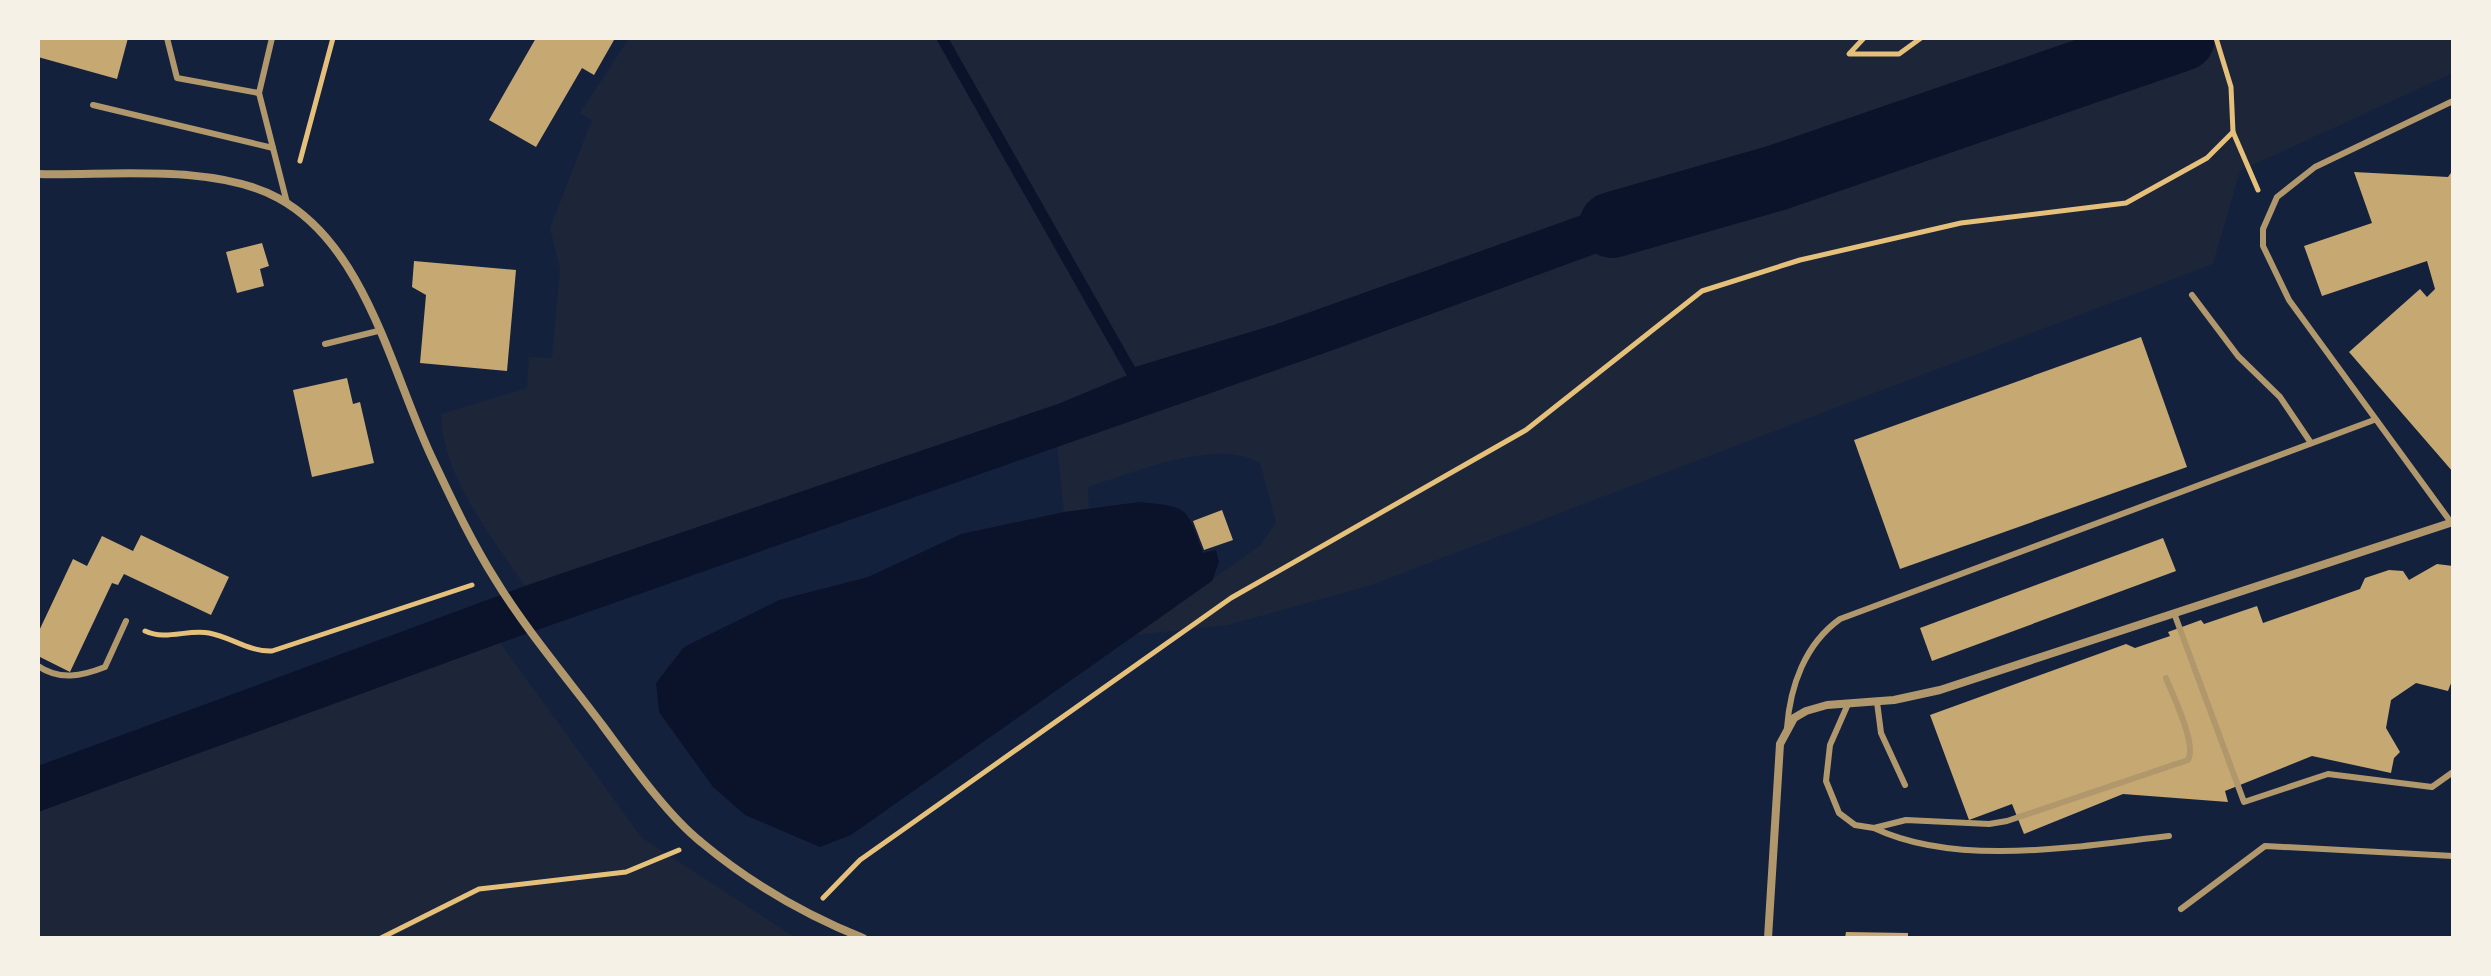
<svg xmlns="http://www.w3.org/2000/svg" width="2491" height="976" font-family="Barlow,sans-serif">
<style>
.green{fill:#1d2539}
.water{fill:#0b132b}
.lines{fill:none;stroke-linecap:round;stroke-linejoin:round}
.stream{stroke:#0b132b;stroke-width:11}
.river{stroke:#0b132b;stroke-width:66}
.building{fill:#c6a872}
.path{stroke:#e5c07b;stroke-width:5}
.service{stroke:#b1986c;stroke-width:6}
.minor{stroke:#b1986c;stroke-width:8}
</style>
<rect width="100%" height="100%" fill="#14213d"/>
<!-- green -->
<g class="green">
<path d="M629 38H940L1128 375 1058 404 525 586C491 536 442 475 441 414L527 388 529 357 552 358 560 269 550 228 592 120 580 113Z"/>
<path d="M948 38H2453V73L2240 171 2213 264 1371 585 1228 625 1134 635 1261 545 1276 522 1260 463C1216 437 1134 473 1088 487L1089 509 1064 512 1057 444 1333 350 1704 213 1691 176 1274 325 1135 367Z"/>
<path d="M500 643 642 838 796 938H38V812Z"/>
</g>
<!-- water -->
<g class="water">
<path d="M1691 176 1704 214 1333 350 500 643 38 812V766L525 586 1058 404 1128 375 1135 367 1274 325Z"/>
<path d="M1139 502C1189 507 1186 506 1203 553L1216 550 1219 562 1212 581 851 835 820 847 745 815 713 787 659 712 656 683 684 647 779 600 868 577 961 534 1064 512Z"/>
</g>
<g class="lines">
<!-- stream -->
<path class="stream" d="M942 38 1137 382"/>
<!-- river -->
<path class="river" d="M1612 225 1776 178 2182 38"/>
</g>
<!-- building -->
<g class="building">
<path d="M38 38H128L117 79 38 57Z"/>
<path d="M536 38 614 40 594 75 582 68 536 147 489 120Z"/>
<path d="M2453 170V472L2349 352 2420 289 2427 297 2435 289 2427 261 2322 296 2304 246 2372 223 2354 172 2448 177Z"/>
<path d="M262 243 269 266 260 269 264 286 237 293 226 252Z"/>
<path d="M414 261 516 270 507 371 420 363 426 295 412 287Z"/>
<path d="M2141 337 2187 467 1900 569 1854 440Z"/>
<path d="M347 378 353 404 360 402 374 463 312 477 293 390Z"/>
<path d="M1222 510 1233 540 1204 550 1193 521Z"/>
<path d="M141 535 229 577 211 615 124 574 118 585 112 583 70 672 38 656V633L73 559 87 566 102 536 133 551Z"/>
<path d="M2163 538 2176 571 1932 661 1920 628Z"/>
<path d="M2437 564 2453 566V678L2448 691 2416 683 2391 700 2386 728 2400 752 2394 758 2391 773 2312 756 2225 791 2228 802 2123 794 2024 834 2012 804 1969 820 1930 715 2126 644 2135 648 2170 636 2168 632 2201 620 2204 624 2257 606 2263 623 2360 589 2365 578 2389 570 2403 571 2409 580Z"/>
<path d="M1846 932 1908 933V938H1845Z"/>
</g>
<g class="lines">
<!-- path -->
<g class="path">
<path d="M1864 38 1849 54H1899L1921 38"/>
<path d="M2233 132 2258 190"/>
<path d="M300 161 333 38"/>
<path d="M145 631C166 641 187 629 209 633 231 637 249 652 272 651L472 585"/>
<path d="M823 898 860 860 1231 598 1526 430 1702 291 1800 260 1961 223 2126 203 2207 158 2233 132 2231 87 2216 38"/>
<path d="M381 938 479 889 626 872 679 850"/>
</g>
<!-- service -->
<g class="service">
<path d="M167 38 177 78 259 93"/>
<path d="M272 38 259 93 287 203"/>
<path d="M93 105 273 148"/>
<path d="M2192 295 2238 356 2280 397 2311 443"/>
<path d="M325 344 378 331"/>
<path d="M2450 521 2289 300 2263 246V229L2277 197 2315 167 2453 101"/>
<path d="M2174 613 2244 802 2328 774 2432 787 2453 772"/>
<path d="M38 666C60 681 82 676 105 667L126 621"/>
<path d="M1877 702 1881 733 1905 785"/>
<path d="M1848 704 1830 745 1826 781 1839 813 1855 825 1874 828 1906 820 1989 824 2007 821 2188 760C2197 744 2173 696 2166 678"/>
<path d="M1787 728C1790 686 1805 644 1840 619L2374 420"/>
<path d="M1874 828C1958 868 2079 846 2169 836"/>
<path d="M2181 909 2265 846 2453 856"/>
</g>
<!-- minor -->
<g class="minor">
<path d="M38 174C110 176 214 163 278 198 367 246 392 375 433 460 452 500 471 541 495 579 526 630 567 678 603 726 629 761 667 815 701 842 749 882 805 915 863 938"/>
<path d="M1768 938 1780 744 1794 718 1806 711 1827 705 1894 700 1940 690 2453 522"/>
</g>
</g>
<!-- border -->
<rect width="2491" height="976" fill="none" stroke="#f6f1e7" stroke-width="80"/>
</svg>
